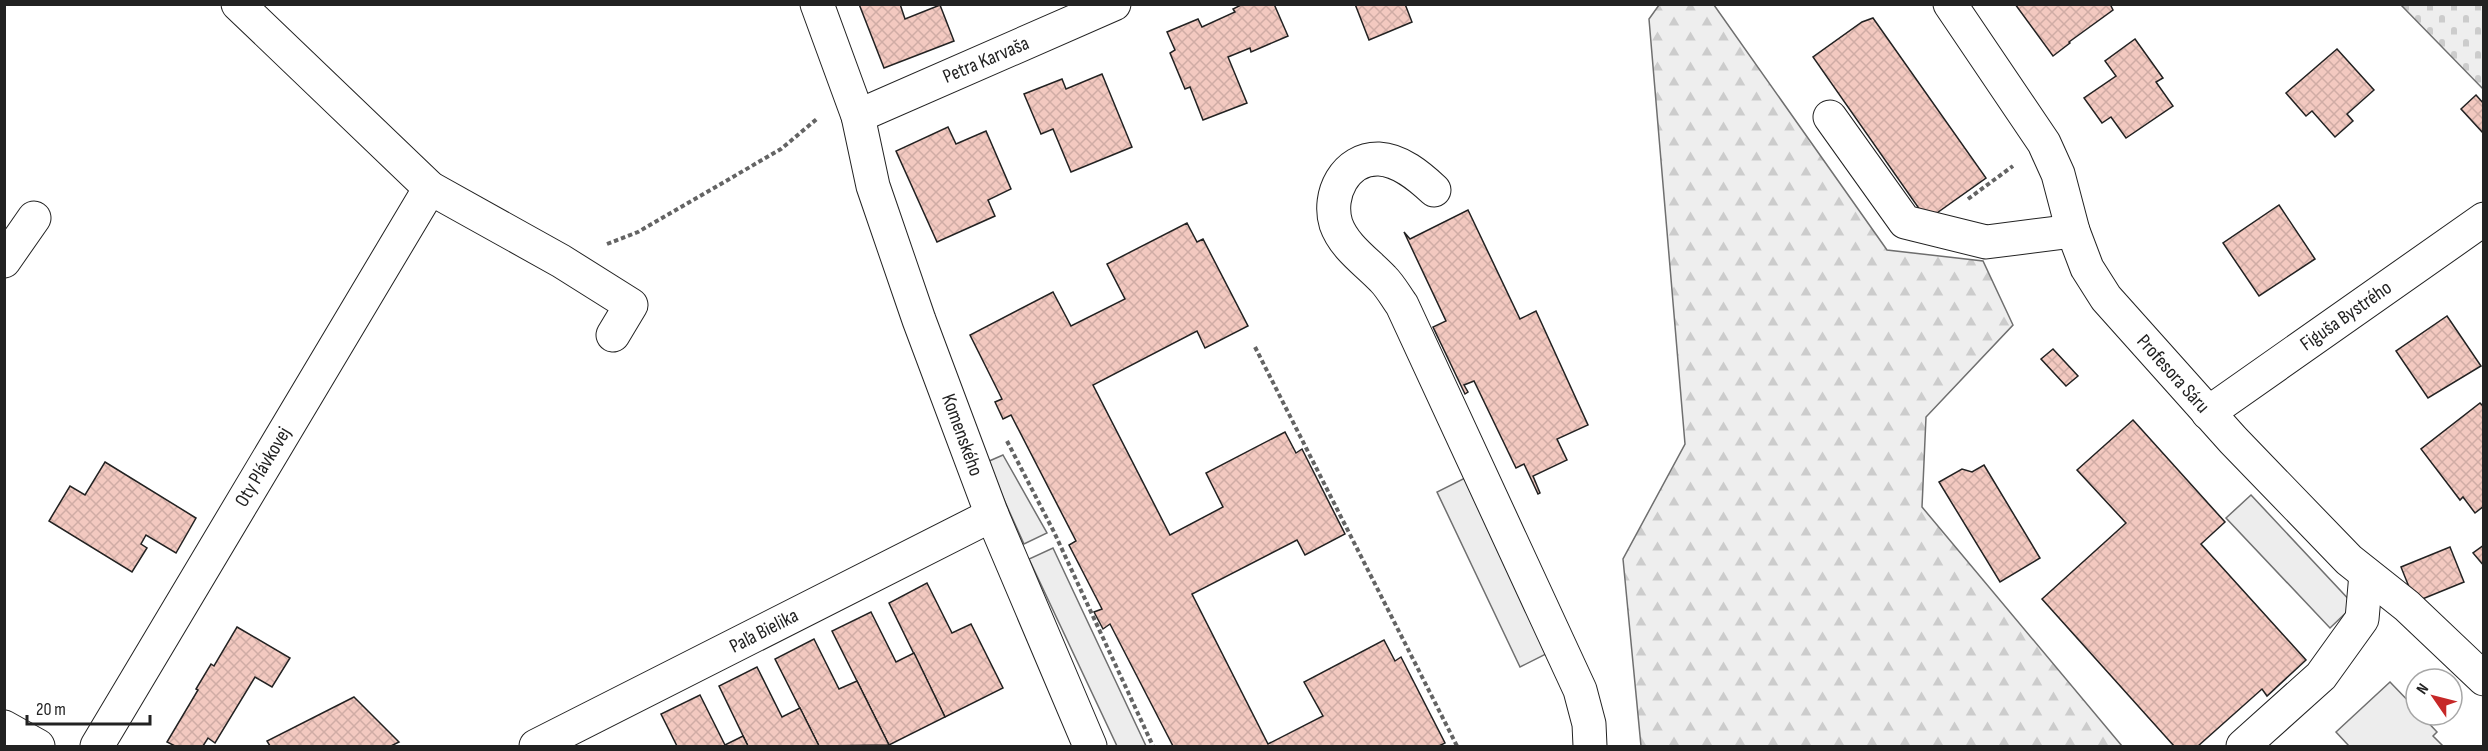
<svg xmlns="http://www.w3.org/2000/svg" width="2488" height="751" font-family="'Sofia Sans Condensed',sans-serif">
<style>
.forest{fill:url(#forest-firs);stroke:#6f6f6f;stroke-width:1.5}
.cemetery{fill:url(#cemetery-stones);stroke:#6f6f6f;stroke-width:1.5}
.parking{fill:#ededed;stroke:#6f6f6f;stroke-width:1.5}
.building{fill:url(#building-cross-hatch);stroke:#222;stroke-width:1.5}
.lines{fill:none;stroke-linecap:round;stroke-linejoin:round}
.minor-casing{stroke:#222;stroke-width:35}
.path{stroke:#646464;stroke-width:4;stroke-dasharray:4.5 3;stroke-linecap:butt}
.minor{stroke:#fff;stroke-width:33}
.labels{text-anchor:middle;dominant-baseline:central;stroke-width:4.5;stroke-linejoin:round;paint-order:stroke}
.street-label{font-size:20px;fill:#222;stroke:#fff}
</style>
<defs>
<pattern id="forest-firs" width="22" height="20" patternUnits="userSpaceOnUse" patternTransform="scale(1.5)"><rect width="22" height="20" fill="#eee"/><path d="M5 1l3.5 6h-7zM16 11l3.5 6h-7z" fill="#ccc"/></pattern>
<pattern id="cemetery-stones" width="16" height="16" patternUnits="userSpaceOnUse" patternTransform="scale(1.5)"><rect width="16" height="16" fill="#eee"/><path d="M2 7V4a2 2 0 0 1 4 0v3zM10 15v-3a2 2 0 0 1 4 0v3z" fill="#ccc"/></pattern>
<pattern id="building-cross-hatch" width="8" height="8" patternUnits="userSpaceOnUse" patternTransform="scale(1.5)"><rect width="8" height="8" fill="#f3c9c0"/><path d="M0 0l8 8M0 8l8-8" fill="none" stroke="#d0aca5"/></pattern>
</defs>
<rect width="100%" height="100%" fill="#fff"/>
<!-- forest -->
<path class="forest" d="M1659 5H1714L1887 250 1983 261 2013 325 1926 417 1922 507 2122 746H1641L1623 559 1685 444 1649 19Z"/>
<!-- cemetery -->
<path class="cemetery" d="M2401 5H2483V89Z"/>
<!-- parking -->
<g class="parking">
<path d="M1003 455 1047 533 1024 544 987 462Z"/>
<path d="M1465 478 1548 653 1520 667 1437 492Z"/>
<path d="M2251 495 2354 605 2330 628 2226 518Z"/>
<path d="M1053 548 1146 746H1117L1029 559Z"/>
<path d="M2390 682 2416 709V715H2421L2437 732 2433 736 2443 746H2349L2336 732Z"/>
</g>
<!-- building -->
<g class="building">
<path d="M859 4H900L905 19 940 5 954 41 884 68Z"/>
<path d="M1243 4H1274L1288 36 1251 52 1250 48 1228 57 1247 103 1203 120 1190 87 1185 89 1170 53 1175 50 1167 32 1198 19 1202 27 1235 12 1233 9Z"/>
<path d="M1355 4H1405L1412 22 1369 40Z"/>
<path d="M2015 4H2110L2113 10 2069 42 2070 43 2053 56Z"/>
<path d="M1873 18 1986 178 1927 220 1813 57 1862 22Z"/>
<path d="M2135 39 2163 78 2156 82 2173 106 2126 138 2111 117 2102 123 2084 98 2116 76 2105 61Z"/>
<path d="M2337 49 2374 90 2347 114 2353 121 2335 137 2312 111 2306 116 2286 93Z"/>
<path d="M1102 74 1132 147 1071 172 1053 129 1041 134 1024 94 1062 79 1066 89Z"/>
<path d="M2476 95 2484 104V134L2461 109Z"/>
<path d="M948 127 956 144 986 131 1011 189 988 200 995 216 937 242 896 151Z"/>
<path d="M2279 205 2315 259 2259 296 2223 243Z"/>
<path d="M1468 210 1520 319 1536 311 1588 425 1557 439 1567 460 1533 476 1540 493 1538 494 1524 464 1516 468 1474 381 1464 385 1468 392 1465 394 1433 327 1446 321 1404 232 1410 239Z"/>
<path d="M1187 223 1197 242 1203 239 1248 326 1205 348 1197 331 1093 385 1170 535 1223 507 1206 473 1285 432 1296 453 1302 449 1345 534 1305 555 1297 540 1192 594 1268 744 1323 716 1304 682 1384 640 1395 661 1401 657 1445 743 1439 746H1173L1110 624 1103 629 1094 612 1102 609 1069 545 1076 541 1011 415 1003 419 995 402 1002 399 970 335 1053 292 1071 326 1125 299 1107 264Z"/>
<path d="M2447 316 2481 366 2428 398 2396 351Z"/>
<path d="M2053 349 2078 376 2066 386 2041 359Z"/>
<path d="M2480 403 2484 407V506L2475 513 2463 497 2460 500 2421 449Z"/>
<path d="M2133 420 2225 522 2201 544 2306 660 2267 696 2262 689 2198 746H2174L2042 599 2126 523 2077 470Z"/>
<path d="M105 462 196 518 176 553 146 535 141 544 147 548 132 572 49 521 70 486 85 495Z"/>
<path d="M1984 465 2040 558 2000 582 1939 482 1962 469 1972 472Z"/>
<path d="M2484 545V566L2473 553Z"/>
<path d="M2450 547 2464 582 2415 602 2401 567Z"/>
<path d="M927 583 952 633 971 624 1003 688 945 717 889 603Z"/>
<path d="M871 612 896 662 914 653 945 717 889 745 832 631Z"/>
<path d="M237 627 290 658 272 687 255 677 215 743 208 738 203 746H175L167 742 198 690 196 689 211 664 214 666Z"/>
<path d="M814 639 839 689 857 681 889 745 819 746 775 659Z"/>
<path d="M757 667 782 717 800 708 819 746H748L719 686Z"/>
<path d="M700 695 725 745 743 736 748 746H677L661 714Z"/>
<path d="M354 697 399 742 391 746H270L267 741Z"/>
</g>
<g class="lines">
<defs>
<g id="minor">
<path d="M238 4 430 188 561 261 631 305 613 335"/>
<path d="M817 4 858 116 873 186 919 320 992 515 1090 746"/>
<path d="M1950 4 2044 143 2058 174 2073 231 2087 268 2106 298 2233 440 2349 560 2407 606 2484 679"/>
<path d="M858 116 1114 4"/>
<path d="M1830 117 1905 222 1986 242 2073 231"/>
<path d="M1434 190C1419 176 1400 160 1379 159 1345 158 1327 195 1336 224 1344 247 1367 262 1383 279 1391 287 1396 297 1402 305L1580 690 1589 724 1590 746"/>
<path d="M4 261 34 218"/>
<path d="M2208 413 2484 219"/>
<path d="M4 727 38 746"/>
<path d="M97 746 430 188"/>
<path d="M536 746 992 515"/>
<path d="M2243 746 2321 676 2362 619 2366 574"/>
</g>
</defs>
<!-- minor casing -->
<use href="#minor" class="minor-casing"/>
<!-- path -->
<g class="path">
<path d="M1968 199 2013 166"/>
<path d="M607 244 638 232 781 149 818 118"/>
<path d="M1255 347 1457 746"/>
<path d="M1007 441 1054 532 1153 746"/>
</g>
<!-- minor -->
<use href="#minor" class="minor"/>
</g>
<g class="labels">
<!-- street labels -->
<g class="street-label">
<text transform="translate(986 60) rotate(-23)">Petra Karvaša</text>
<text transform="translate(2346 316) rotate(-35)">Figuša Bystrého</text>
<text transform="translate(2173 374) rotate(48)">Profesora Sáru</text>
<text transform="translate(962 435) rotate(70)">Komenského</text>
<text transform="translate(263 467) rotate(-59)">Oty Plávkovej</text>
<text transform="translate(764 631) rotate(-27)">Paľa Bielika</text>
</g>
</g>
<!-- border -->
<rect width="2488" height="751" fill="none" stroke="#222222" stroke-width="12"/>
<!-- north arrow -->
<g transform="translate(2434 697) rotate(305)"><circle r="28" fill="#ffffff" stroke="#a7a7a7" stroke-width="1.5"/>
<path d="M0-4.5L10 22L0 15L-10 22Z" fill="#c62828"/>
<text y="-9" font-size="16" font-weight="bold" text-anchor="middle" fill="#222222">N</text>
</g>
<!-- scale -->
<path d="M27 715v9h123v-9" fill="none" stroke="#222222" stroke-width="3"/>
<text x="36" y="715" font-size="18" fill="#222222" stroke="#ffffff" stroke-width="4.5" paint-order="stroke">20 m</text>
</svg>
